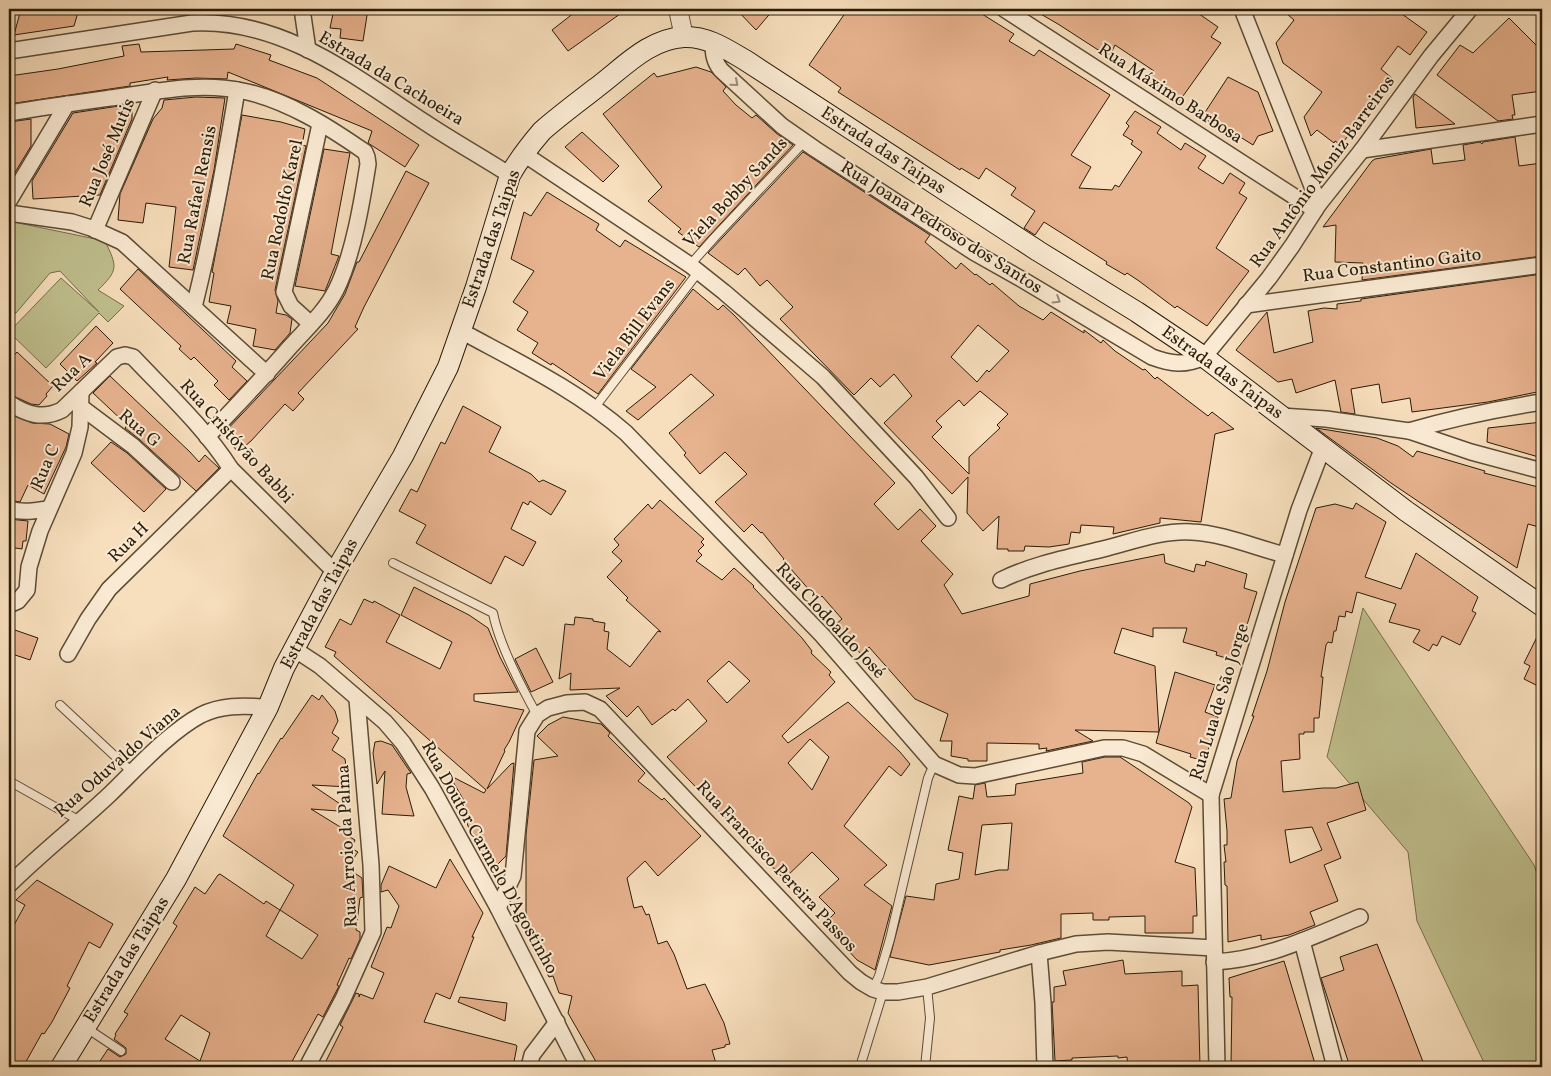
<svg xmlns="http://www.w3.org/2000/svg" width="1551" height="1076" font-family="Vollkorn,serif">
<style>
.green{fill:#c0c08e;stroke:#746e4c}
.building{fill:#e7b28e;stroke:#291c09;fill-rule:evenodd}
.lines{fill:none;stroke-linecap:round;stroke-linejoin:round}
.service-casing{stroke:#5c4c36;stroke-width:10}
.minor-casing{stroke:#5c4c36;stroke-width:18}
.tertiary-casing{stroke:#5c4c36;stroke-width:20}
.secondary-casing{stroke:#291c09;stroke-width:22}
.service{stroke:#faead3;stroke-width:8}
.minor{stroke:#faead3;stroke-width:15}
.tertiary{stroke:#faead3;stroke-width:18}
.secondary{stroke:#faead3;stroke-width:20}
.oneway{stroke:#9c8d78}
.labels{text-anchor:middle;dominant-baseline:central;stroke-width:4;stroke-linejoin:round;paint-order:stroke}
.street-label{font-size:18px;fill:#291c09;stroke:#faead3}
</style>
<rect width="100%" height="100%" fill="#f7debc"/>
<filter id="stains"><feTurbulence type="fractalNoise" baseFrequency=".004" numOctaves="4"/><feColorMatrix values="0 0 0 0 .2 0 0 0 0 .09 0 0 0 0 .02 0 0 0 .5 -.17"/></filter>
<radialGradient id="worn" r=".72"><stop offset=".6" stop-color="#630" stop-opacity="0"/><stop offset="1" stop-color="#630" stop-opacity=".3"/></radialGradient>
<!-- green -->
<g class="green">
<path d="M9 221 105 241C117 266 119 270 98 290L124 306 108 322 99 313 46 368 9 332 61 278 99 312 60 271 50 273 16 313 9 314Z"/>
<path d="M1363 608 1534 865 1542 887V1067H1486L1417 921 1408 852 1327 757Z"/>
</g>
<!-- building -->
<g class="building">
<path d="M21 9H79L74 26 14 35Z"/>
<path d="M334 9H368L363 41 340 38 341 29 330 28Z"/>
<path d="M579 9H627L568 51 552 30Z"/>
<path d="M736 9H774L756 30Z"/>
<path d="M848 9H974L1014 34 1009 41 1034 56 1039 50 1110 95 1071 155 1091 167 1079 188 1112 190 1115 185 1119 187 1142 152 1131 144 1133 141 1123 135 1129 126 1126 123 1135 111 1161 127 1157 133 1181 150 1185 143 1206 156 1198 168 1223 184 1230 173 1245 183 1239 193 1247 198 1216 248 1249 271 1207 326 1177 306 1175 308 1139 281 1127 273 1125 275 1106 264 1107 262 1044 222 1035 235 1024 228 1035 211 1011 195 1016 188 986 168 979 179 961 168 960 170 838 92 841 88 809 65Z"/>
<path d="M1032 9H1192L1218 27 1211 37 1221 43 1178 103 1146 81 1154 71 1115 45 1109 57 1058 24Z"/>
<path d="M1281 9H1395L1427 32 1410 55 1398 46 1381 69 1392 78 1341 145 1335 141 1334 143 1317 130 1311 136 1304 117 1322 92 1283 63 1276 43 1294 20Z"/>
<path d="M1509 18 1542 51V91L1512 95 1515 115H1512L1513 119 1498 121 1437 75 1460 45 1473 53Z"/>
<path d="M139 44 141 52 234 49 236 44 271 55 269 60 317 78 419 145 405 167 368 143 372 131 228 72 227 79 196 78 167 80 168 77 130 83V86L9 104V76L58 69 124 56 122 46Z"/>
<path d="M696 67 711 72 726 87 723 91 736 105 752 118 756 115 776 133 793 145 699 247 678 232 681 229 648 201 662 187 603 114 654 73 657 77Z"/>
<path d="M1228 77 1258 92 1273 131 1258 136 1253 145 1226 128 1224 131 1202 117Z"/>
<path d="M1415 94 1455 124 1416 128 1413 97Z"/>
<path d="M196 97 225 98 214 170 193 270 169 267 176 207 146 203 143 223 118 220 120 194 153 119 162 108 164 100Z"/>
<path d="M132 104V119L100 195 33 199 32 181 73 113Z"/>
<path d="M242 115 281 122 305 129 302 145 306 146 275 290 278 301 276 313 286 315 292 319 290 333 275 350 253 346 256 329 227 323 231 306 209 302 214 273 212 272Z"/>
<path d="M31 119V146L11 179H9V122Z"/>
<path d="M582 132 619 166 603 182 565 147Z"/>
<path d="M1515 137 1519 166 1542 163V256L1362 280 1363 263 1335 262 1336 225 1323 227 1372 161 1375 159 1431 149 1433 164 1465 160 1463 145 1480 142 1482 144 1483 142Z"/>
<path d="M324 149 350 153 331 254 339 256 325 291 295 286Z"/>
<path d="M803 152 930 235 925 242 956 269 961 263 975 275 976 274 990 285 992 283 1019 306 1043 320 1051 312 1084 333V330L1101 343 1103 340 1115 351 1143 370 1145 369 1155 379 1157 377 1208 416 1212 412 1234 429 1215 434 1201 522 1160 518V523L1113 534 1114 527 1081 525 1080 533 1071 532 1069 544 1049 547 1025 546 1024 551H1008V549H997L999 516 983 531 967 513 968 477 952 494 884 423 912 396 894 374 880 387 871 378 854 395 780 319 793 307 767 280 760 286 745 268 738 275 708 253ZM978 325 1009 351 989 372 987 370 977 382 951 357ZM980 391 1008 414 997 425 1000 428 969 457V474L932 437 942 427 936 421 959 400 964 406Z"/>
<path d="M406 171 429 183 364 307 355 327 358 329 298 393 304 399 293 411 285 404 251 441 238 452 223 434 328 323 345 294 357 262H359Z"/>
<path d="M547 192 599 224 596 230 620 247 625 240 686 277 598 394 552 363 551 365 532 353 538 343 517 330 528 312 513 302 534 271 511 259 524 212 531 216Z"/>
<path d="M138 269 236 361 232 367 247 381 229 400 214 385 218 381 194 357 191 360 179 349 181 346 120 289Z"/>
<path d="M1542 274V391L1488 402 1412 412 1410 398 1382 403 1379 384 1351 389 1355 414 1341 412 1335 380 1296 393 1292 379 1278 382 1236 350 1267 312 1274 353 1313 342 1308 311 1324 308 1337 309V304L1361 301V299Z"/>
<path d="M693 289 718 310 723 305 734 315 895 483 874 504 898 530 920 509 936 526 921 541 953 574 944 585 962 614 1029 596 1030 584 1080 571 1164 554 1165 563 1194 572 1196 564 1205 566 1206 561 1247 574 1244 588 1257 592 1236 661 1216 655 1217 652 1183 642 1187 628H1153V637L1122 628 1114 653 1155 666 1159 732 1075 730 1093 741 1046 751 1047 748 1039 749V744L987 743V761H968V759L951 756 952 741H940L948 714 915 699 869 647 862 655 835 625 842 619 822 596 818 600 783 560 784 559 762 532 761 533 752 524 744 532 715 502 747 474 725 452 700 474 684 455 686 453 669 433 714 395 691 374 638 420 626 411 656 387 631 369Z"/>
<path d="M96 326 113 343 95 362 97 363 77 381 60 364Z"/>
<path d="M17 352 53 386 46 394 47 396 39 405 31 404 9 394V361Z"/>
<path d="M110 376 190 452 199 462 205 455 219 468 196 491 139 439 125 428 127 425 93 393Z"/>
<path d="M463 406 501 427 489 452 531 474 539 482 543 480 566 491 551 515 530 501 528 505 523 502 511 529 536 542 523 566 505 556 491 584 416 543 426 525 399 511 411 489 417 492 441 442 445 444Z"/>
<path d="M9 414 32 423 50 424 69 434 66 447 44 494 28 485 20 502 9 500Z"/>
<path d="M1542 422V458L1487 442 1488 428Z"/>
<path d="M1316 428 1377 438 1398 446 1413 457 1417 451 1485 471 1484 473 1542 488V526L1540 525 1539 527 1528 524 1517 568 1391 483Z"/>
<path d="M111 442 127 453 166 489 144 512 91 463Z"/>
<path d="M660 500 704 539 701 542 704 545 698 551 702 555 696 561 722 580 734 568 754 586 753 587 802 638 812 651 811 653 831 672 829 675 835 682 782 736 788 743 848 702 900 752 910 764 901 776 889 766 844 826 887 865 864 885 892 906 875 970 857 960 824 924 835 913 819 897 839 879 812 852 784 879 667 757 707 721 688 699 675 711 673 709 652 725 638 706 627 717 606 696 620 688 570 690 571 673 559 679 565 624 574 625 575 617 593 619V621L605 623 604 631 609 632 607 649 630 667 658 631 661 632 626 600 628 598 607 577 622 561 612 552 619 545 614 539 648 504 652 509ZM729 661 750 681 727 703 707 681ZM810 739 829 757 812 790 788 763Z"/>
<path d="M1356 503 1386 522 1365 577 1401 589 1416 553 1478 597 1472 611 1476 613 1460 645 1442 636 1437 646 1433 644 1429 651 1413 642 1420 630 1389 622 1396 604 1357 592 1352 613 1346 611 1345 617 1339 616 1336 631H1334L1332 643 1328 642 1326 645 1321 677H1323L1319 718H1314V732H1304V734H1299L1300 759 1281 761 1283 792 1323 788H1336L1358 782 1366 810 1327 823 1341 858 1324 865 1338 901 1310 912 1315 925 1289 935 1261 940V935L1228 942 1227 886 1225 885 1224 862H1226L1224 845H1227V831L1224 799 1231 798 1237 761 1254 716H1252L1267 671 1285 602 1316 508 1335 504 1353 509ZM1312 827 1322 850 1290 863 1285 830Z"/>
<path d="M9 519 28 521 26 541H23L22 549 9 547Z"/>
<path d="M414 587 469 615 488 628 500 657 518 692 474 694V701L524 710 509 742 504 750 505 751 487 789 511 764 514 763 506 856 496 866 490 863 485 858 469 828 459 805 466 804 449 775 484 793 486 790 334 656 336 652 325 647 340 619 351 625 364 599 373 603 374 601 400 615 386 642 440 669 452 642 401 615Z"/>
<path d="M1542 627V678L1538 686 1524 679 1530 666 1524 663Z"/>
<path d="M9 628 38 638 30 660 9 653Z"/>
<path d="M536 648 553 682 531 692 515 659Z"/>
<path d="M1175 672 1215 685 1205 712 1218 717 1205 761 1190 757 1191 754 1156 743Z"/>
<path d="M312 695 319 700 322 695 335 711 338 721 332 733 339 738 332 750 345 759 349 787 312 785 352 812 311 809 350 833 348 836 355 840 351 848 358 852 347 868 362 878 363 897 360 898 356 930 360 932V939L351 959 349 958 337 985 339 986 323 1017 318 1014 289 1067H96L108 1049 120 1057 126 1054V1048L114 1039 116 1035 115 1034 128 1014 124 1012 177 926 173 923 195 887 205 894 218 875 220 874 264 904 266 901 280 910 294 885 223 836 258 773 259 774 281 738 282 739ZM280 910 318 935 302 959 266 936ZM181 1015 210 1033 200 1061 165 1039Z"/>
<path d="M563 717 601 724 610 733 608 736 645 773 638 781 662 800 664 798 701 836 658 876 645 861 627 878 634 908 642 906 646 915 649 914 658 944 667 941 674 954 687 989 705 984 724 1023 730 1044 725 1045V1047L712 1050 717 1067H599L568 1013 572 996 559 993 553 976 549 977 534 949 528 928 526 911V835L534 760 558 756 537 736 548 725Z"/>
<path d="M381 741 392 745 411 773 407 774 406 787 414 816 382 814 385 771 377 784 373 753 375 742Z"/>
<path d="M1105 757H1120L1189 803 1192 807 1175 862 1195 868 1197 916H1193V933H1145V916L1109 917V920H1093V913L1061 914V938L1031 945 1000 950V952L929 965 890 957 906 896 934 900 936 884 959 879 963 853 948 850 959 796 973 799 975 785 985 783 987 797 1015 795 1016 784 1083 773 1082 762ZM1012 823 1008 870H999L975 875 982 825Z"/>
<path d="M450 859 483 913 472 937H474L450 999 436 993 424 1022 516 1045 517 1046 513 1067H323L343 1027 340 1025 356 993 359 994V997L360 994 373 999 384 973 371 967 387 927 391 928 399 906 388 890 381 892V885L389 866 436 888Z"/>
<path d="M37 880 113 924 100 948 89 942 67 986 70 988 52 1022 44 1034 42 1033 23 1067H9V934L25 905 16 900Z"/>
<path d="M1377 944 1395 989 1425 1067H1350L1321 978 1344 970 1340 957Z"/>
<path d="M1123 960 1125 974 1182 971V986L1198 985 1200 1067H1128L1127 1057 1118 1058V1056L1072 1058V1060L1055 1061 1052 1002H1054V987L1066 985 1063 971Z"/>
<path d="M1284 961 1316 1067H1231L1232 997H1230L1229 978Z"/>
<path d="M460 997 507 1003 505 1021 458 1002Z"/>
</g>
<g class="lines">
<defs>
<g id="service">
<path d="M690 265 714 238 804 142"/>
<path d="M595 407 699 271"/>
<path d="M393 563 493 613C499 644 522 688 537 715"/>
<path d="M60 705 132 772"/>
<path d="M9 781 80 821"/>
<path d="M873 989 879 976 890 939 928 778 934 764"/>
<path d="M85 1027 121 1051"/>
<path d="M860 1067 883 992"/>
<path d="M925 1067 930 1018 927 987"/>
</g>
<g id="minor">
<path d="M302 9 308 50"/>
<path d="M1004 9 1315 210"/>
<path d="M1242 9 1319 204"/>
<path d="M713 43C713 53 714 62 721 70L782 126 815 149 975 253 1023 280 1152 357C1171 364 1185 366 1204 357L1269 278 1292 246 1319 204 1362 150 1431 56 1470 9"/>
<path d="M9 51 192 23C282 18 354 76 426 123 453 141 482 157 510 175"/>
<path d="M9 113C45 107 82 102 118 97 159 91 201 82 243 91 287 100 329 127 365 152L367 157 368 164C362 202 353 256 336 290 325 312 306 329 290 347 263 378 235 407 207 437"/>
<path d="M1362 150 1542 124"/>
<path d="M524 154 690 265 724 292 823 377 916 477 948 518"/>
<path d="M9 201 67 104"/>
<path d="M9 213 72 222 91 228 122 242 267 374"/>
<path d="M95 230 155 90"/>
<path d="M1246 305 1542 265"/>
<path d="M194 307C212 235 225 163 237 90"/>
<path d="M311 324 291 306 284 292 320 124"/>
<path d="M461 331C518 362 577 390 626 433L822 635 934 764 959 775 975 776 1104 748H1123L1143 754 1211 795"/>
<path d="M9 403C26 414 42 420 62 410L117 357 125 355 133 357C166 392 205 428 231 469L335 572"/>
<path d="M81 407 133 446 172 482"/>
<path d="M1281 416 1326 419 1409 431 1471 452 1542 471"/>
<path d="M1409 431C1453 418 1497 409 1542 402"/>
<path d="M9 509C22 513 35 511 48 509"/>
<path d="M1001 580C1033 564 1071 557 1107 548 1134 541 1164 530 1192 532 1221 533 1257 548 1285 555"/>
<path d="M9 605 18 601 27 590 29 567 40 531 74 453 80 427 81 392"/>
<path d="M294 649 320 666 385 722 403 743 432 788 498 908 579 1067"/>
<path d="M68 654 88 619 109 589 231 469"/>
<path d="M9 885C41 853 76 826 109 795 135 770 169 732 201 715 223 704 245 706 268 707"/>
<path d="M498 908 513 876 527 731 537 715 548 708 567 703 585 702 600 709 850 973 861 982 873 989 883 992H898L927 987 1039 953 1076 944 1108 942 1214 948"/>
<path d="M1302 941 1335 1067"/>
<path d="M1039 953 1043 1003 1045 1067"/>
<path d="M1214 962C1265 960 1314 936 1360 917"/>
<path d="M307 1067 343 999 373 932 371 865 357 699"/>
<path d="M529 1067 532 1055 557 1022"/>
<path d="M1217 1067 1211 795 1299 510 1323 447"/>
</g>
<path id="tertiary" d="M678 9 684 37"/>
<path id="secondary" d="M61 1067 176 879 268 707 284 668 335 572 403 456 448 367 476 287 510 175C519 159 530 145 542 131 559 116 578 102 596 88 623 68 648 39 684 37 707 36 726 49 745 60L1038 251 1137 312 1204 357 1406 511 1542 606"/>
</defs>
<!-- service casing -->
<use href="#service" class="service-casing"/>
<!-- minor casing -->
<use href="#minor" class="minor-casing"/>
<!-- tertiary casing -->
<use href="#tertiary" class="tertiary-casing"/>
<!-- secondary casing -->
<use href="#secondary" class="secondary-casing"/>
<!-- service -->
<use href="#service" class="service"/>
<!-- minor -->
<use href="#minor" class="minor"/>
<!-- tertiary -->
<use href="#tertiary" class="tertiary"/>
<!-- secondary -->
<use href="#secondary" class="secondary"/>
</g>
<!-- one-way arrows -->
<defs><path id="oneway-chevron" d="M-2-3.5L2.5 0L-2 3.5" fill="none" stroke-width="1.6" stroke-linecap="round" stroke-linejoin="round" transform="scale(1.25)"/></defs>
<g class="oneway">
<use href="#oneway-chevron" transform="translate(735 83) rotate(41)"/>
<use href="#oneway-chevron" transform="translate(1057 300) rotate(32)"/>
</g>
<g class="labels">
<!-- street labels -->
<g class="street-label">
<text transform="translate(391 79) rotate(31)">Estrada da Cachoeira</text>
<text transform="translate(1170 94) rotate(33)">Rua Máximo Barbosa</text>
<text transform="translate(883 151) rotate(33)">Estrada das Taipas</text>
<text transform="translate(108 153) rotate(-67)">Rua José Mutis</text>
<text transform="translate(1323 172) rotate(-54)">Rua Antônio Moniz Barreiros</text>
<text transform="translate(736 193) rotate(-47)">Viela Bobby Sands</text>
<text transform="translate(198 195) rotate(-79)">Rua Rafael Rensis</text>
<text transform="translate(283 210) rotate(-78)">Rua Rodolfo Karel</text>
<text transform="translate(941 228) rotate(32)">Rua Joana Pedroso dos Santos</text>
<text transform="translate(492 239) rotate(-71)">Estrada das Taipas</text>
<text transform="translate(1392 266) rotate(-7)">Rua Constantino Gaito</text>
<text transform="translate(635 330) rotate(-53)">Viela Bill Evans</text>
<text transform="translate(72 373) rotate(-44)">Rua A</text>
<text transform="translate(1222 373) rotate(36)">Estrada das Taipas</text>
<text transform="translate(139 429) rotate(40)">Rua G</text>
<text transform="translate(236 442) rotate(48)">Rua Cristóvão Babbi</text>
<text transform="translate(46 467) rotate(-67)">Rua C</text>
<text transform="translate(129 543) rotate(-45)">Rua H</text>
<text transform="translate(320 604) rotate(-62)">Estrada das Taipas</text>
<text transform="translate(830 621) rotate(47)">Rua Clodoaldo José</text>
<text transform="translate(1220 702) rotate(-73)">Rua Lua de São Jorge</text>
<text transform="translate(118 762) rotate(-41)">Rua Oduvaldo Viana</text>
<text transform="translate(348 846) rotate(-93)">Rua Arroio da Palma</text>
<text transform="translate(489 858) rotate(61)">Rua Doutor Carmelo D'Agostinho</text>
<text transform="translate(776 867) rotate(47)">Rua Francisco Pereira Passos</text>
<text transform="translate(127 960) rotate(-58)">Estrada das Taipas</text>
</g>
</g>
<!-- margin -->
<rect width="1551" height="1076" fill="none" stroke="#f7debc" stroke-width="30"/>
<rect x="10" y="10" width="1531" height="1056" fill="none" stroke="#291c09" stroke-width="2.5"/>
<rect x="15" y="15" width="1521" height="1046" fill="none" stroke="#291c09"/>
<rect width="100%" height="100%" filter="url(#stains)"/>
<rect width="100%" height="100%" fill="url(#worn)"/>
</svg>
